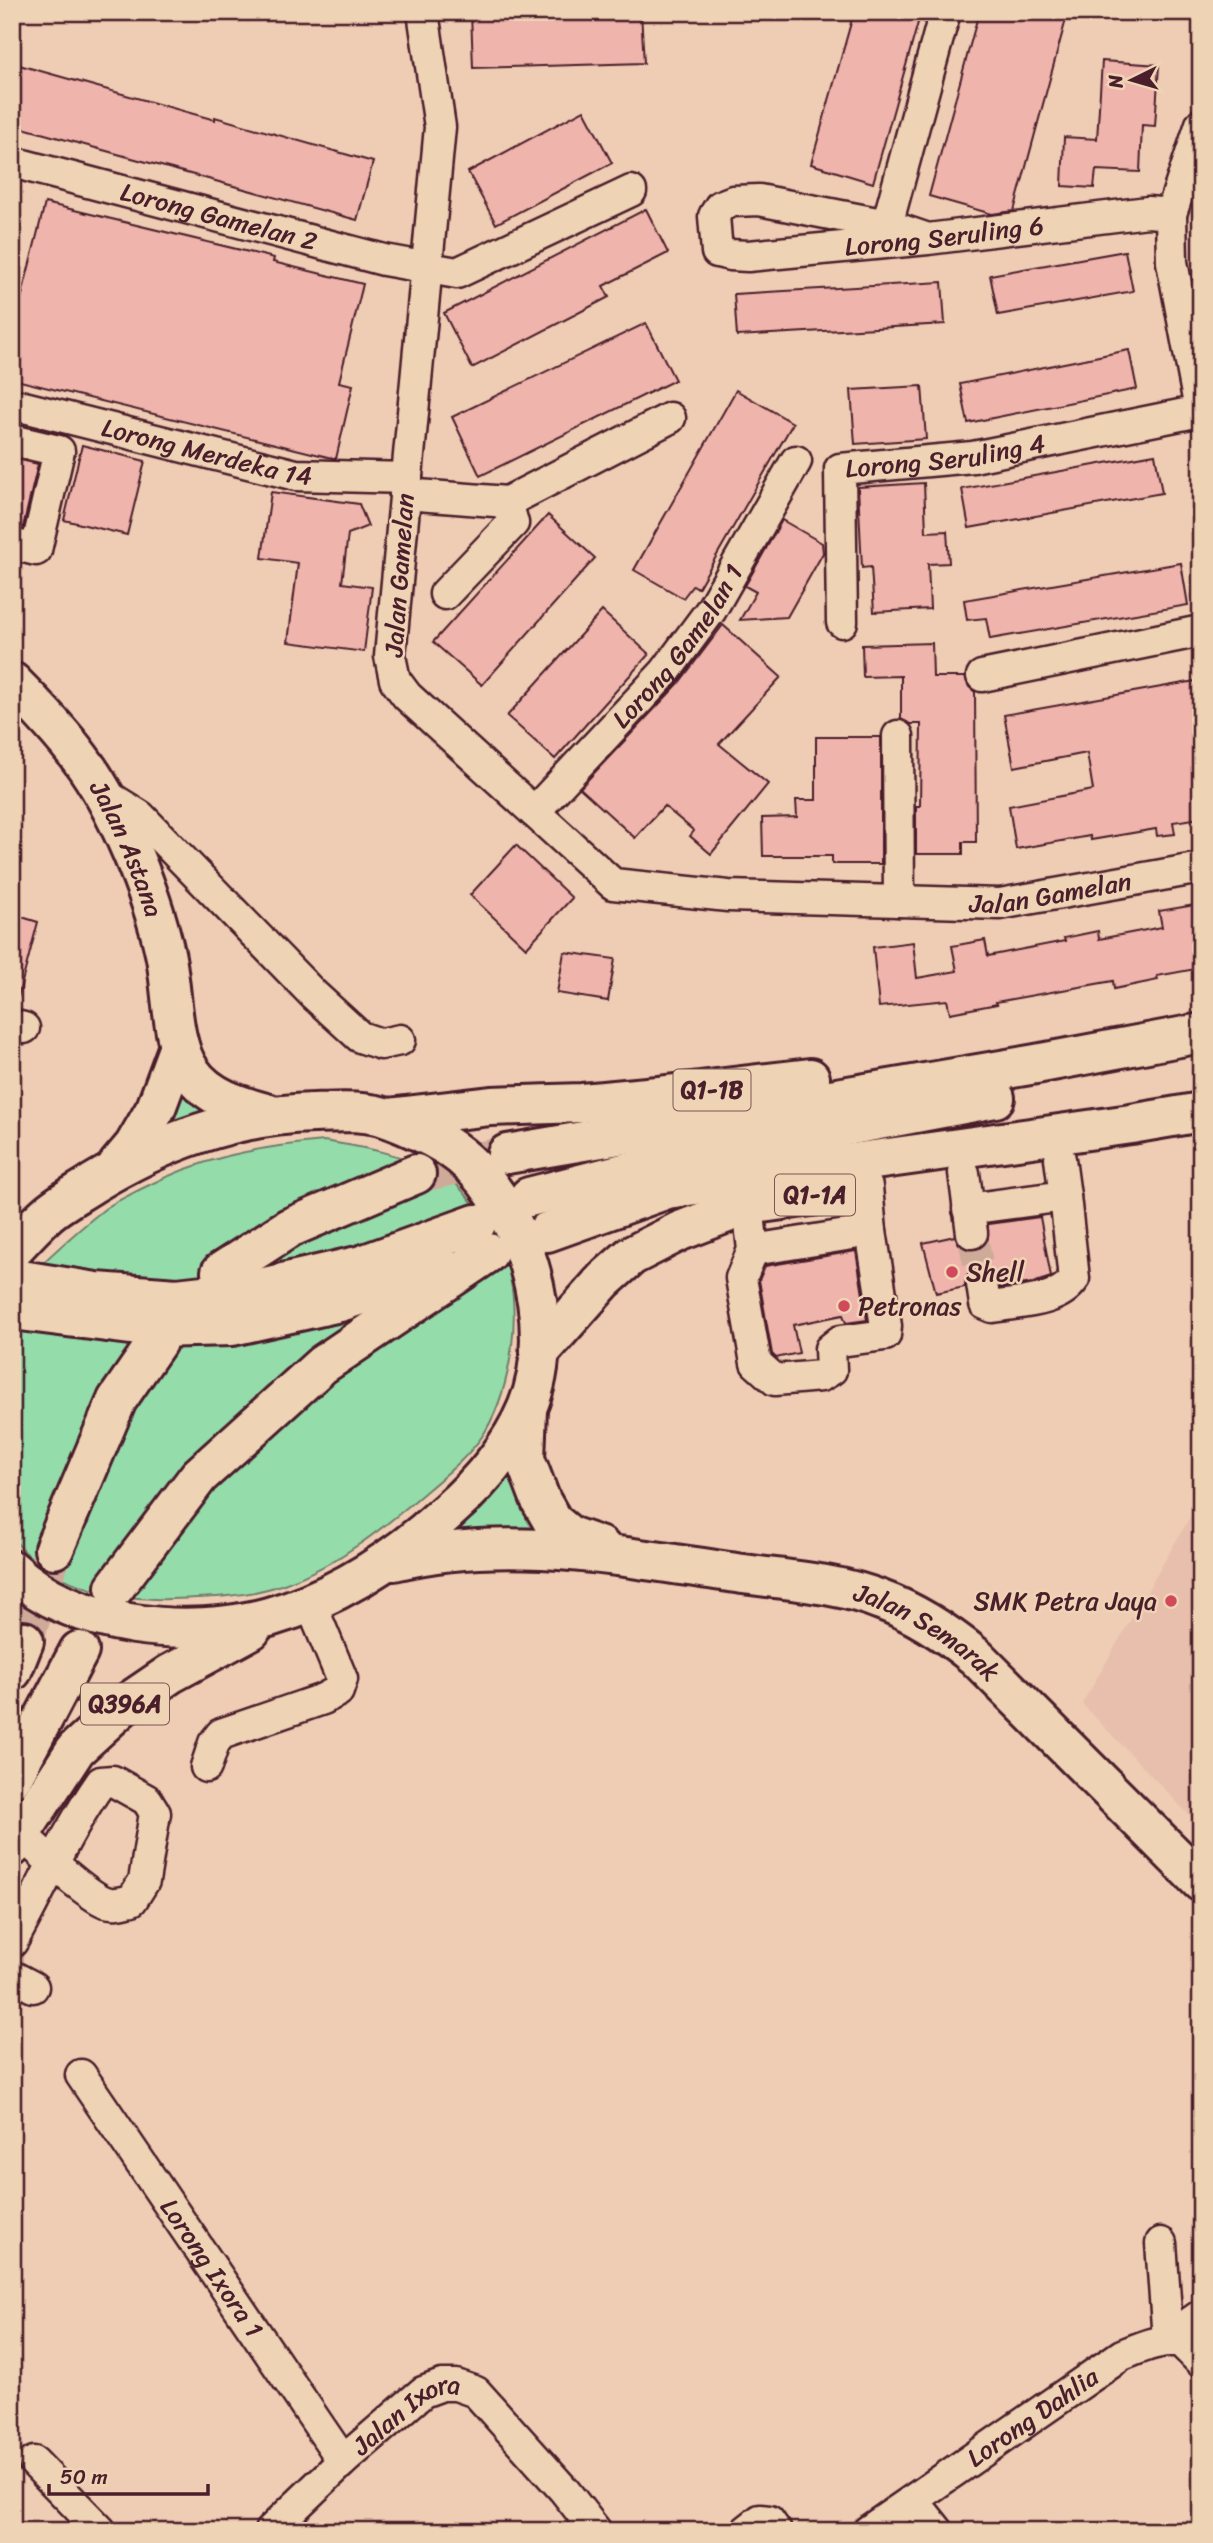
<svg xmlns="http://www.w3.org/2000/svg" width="1213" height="2543" font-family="Sriracha,sans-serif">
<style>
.built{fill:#e8bfac}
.green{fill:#95dcab;stroke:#707e6b;stroke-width:2}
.building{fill:#efb4ab;stroke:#4a1f2b;stroke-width:2}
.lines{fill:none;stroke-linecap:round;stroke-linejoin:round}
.minor-tunnel{stroke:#ceaa99;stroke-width:30;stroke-dasharray:30 15;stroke-linecap:butt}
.major-tunnel{stroke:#ceaa99;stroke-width:38;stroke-dasharray:38 19;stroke-linecap:butt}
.minor-casing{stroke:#4a1f2b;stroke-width:35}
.major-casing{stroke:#4a1f2b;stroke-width:44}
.minor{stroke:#eed3b5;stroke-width:30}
.major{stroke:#eed3b5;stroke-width:38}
.poi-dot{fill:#d1495b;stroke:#eed3b5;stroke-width:2.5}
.labels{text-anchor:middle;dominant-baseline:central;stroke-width:5;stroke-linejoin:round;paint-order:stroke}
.shield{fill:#eed3b5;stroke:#7b5554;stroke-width:2}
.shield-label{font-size:24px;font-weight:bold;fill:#4a1f2b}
.street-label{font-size:26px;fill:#4a1f2b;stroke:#eed3b5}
.poi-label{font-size:26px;fill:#4a1f2b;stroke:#eed3b5;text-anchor:start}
</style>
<rect width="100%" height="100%" fill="#efcdb4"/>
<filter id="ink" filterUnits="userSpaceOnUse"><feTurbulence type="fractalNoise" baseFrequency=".0143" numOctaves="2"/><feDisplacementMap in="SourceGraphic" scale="14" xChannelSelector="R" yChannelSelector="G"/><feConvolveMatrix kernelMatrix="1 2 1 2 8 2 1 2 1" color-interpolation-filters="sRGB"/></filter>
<g filter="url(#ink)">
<!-- built -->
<path class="built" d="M1201 1498V1827L1082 1704Z"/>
<!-- green -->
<g class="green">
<path d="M182 1076 218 1107 160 1129Z"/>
<path d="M324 1141C362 1147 400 1153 435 1172 441 1175 449 1178 454 1182 473 1200 498 1237 506 1262 522 1312 512 1386 485 1432 472 1453 449 1472 430 1488 386 1526 340 1564 284 1584 248 1597 207 1598 169 1599 114 1601 47 1584 12 1537L14 1290C44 1262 73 1233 106 1208 116 1201 128 1196 139 1190 200 1158 255 1147 324 1141Z"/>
<path d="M516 1465 546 1534 452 1535 482 1508Z"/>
</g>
<!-- building -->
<g class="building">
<path d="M471 12H641L644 63 473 68Z"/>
<path d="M854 12H921L873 183 811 164Z"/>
<path d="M979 12H1068L1014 211 992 214 929 196Z"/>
<path d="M1102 61 1159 65 1155 126 1142 125 1140 172 1096 170 1094 188 1062 186 1064 137 1097 139Z"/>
<path d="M12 63 215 120V117L373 162 357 220 12 125Z"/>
<path d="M584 110 612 163 496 224 468 172Z"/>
<path d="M45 203 274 258 273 262 363 284 339 382 353 385 336 459 12 379V301L20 303Z"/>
<path d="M646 209 668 253 603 286 609 297 472 368 444 313Z"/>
<path d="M1125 251 1133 291 998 315 990 275Z"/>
<path d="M942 282 945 324 737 336 734 294Z"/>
<path d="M646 323 675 380 480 476 452 417Z"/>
<path d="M1129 350 1137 389 968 423 960 384Z"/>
<path d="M922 386 926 439 855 444 851 390Z"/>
<path d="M736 390 793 423 698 588 693 585 683 598 634 570Z"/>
<path d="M82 445 145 461 127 535 64 520Z"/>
<path d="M1155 454 1162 493 969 528 962 489Z"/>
<path d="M12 458 38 464 23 527 12 524Z"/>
<path d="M924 483 926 532 947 531 949 563 928 564 930 609 874 612 871 567 862 568 858 487Z"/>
<path d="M271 492 359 504 368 526 348 534 342 583 372 587 364 652 288 642 298 563 262 558Z"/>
<path d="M548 515 595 558 482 685 433 642Z"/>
<path d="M782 520 822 543 823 553 787 617 740 620 756 592 745 586Z"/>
<path d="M1181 563 1188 605 990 639 986 618 967 620 964 600Z"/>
<path d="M602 611 649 654 555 759 507 716Z"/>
<path d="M723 625 781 677 719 744 768 784 711 854 690 836 694 831 664 806 635 838 580 788 678 684Z"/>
<path d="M932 643 933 677H965L969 687 975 692 976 842H963V854H916V806H920L921 724H910L901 719V676L863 677 862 645Z"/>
<path d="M1201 680V818L1173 822 1175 834 1157 836 1156 829 1091 840 1090 836 1016 849 1009 806 1093 790 1087 753 1014 767 1004 715Z"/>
<path d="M816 737H881V864H832V856H763L762 818 797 817 796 800H816Z"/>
<path d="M516 845 572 898 526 948 470 895Z"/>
<path d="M1201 904V968L1157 976 1158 980 1114 989 1113 981 996 1002 997 1004 950 1013 947 1000 879 1007 873 947 913 942 917 978 957 971 952 946 985 940 988 956 1065 941 1064 938 1098 931 1099 939 1162 927 1159 911Z"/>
<path d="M12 914 38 922 18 997H12Z"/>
<path d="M564 952 615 959 608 1001 557 993Z"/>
<path d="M1040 1217 1051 1277 1033 1283 1000 1288 995 1273 988 1268 980 1267 971 1271 966 1278 965 1287 936 1293 923 1243 955 1236 959 1244 965 1249 975 1250 983 1246 988 1240V1224Z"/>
<path d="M856 1251 867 1320 846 1323 843 1315 793 1325 799 1353 776 1358 772 1354 759 1280 765 1266Z"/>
</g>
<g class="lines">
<!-- minor-tunnel -->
<path class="minor-tunnel" d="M972 1233 982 1284"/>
<!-- major-tunnel -->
<g class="major-tunnel">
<path d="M416 1174 496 1157"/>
<path d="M24 1641 54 1549"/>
</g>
<defs>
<g id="minor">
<path id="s1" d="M423 12 440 127 390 656 395 680 407 696 613 884 728 896 1000 904 1201 868"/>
<path d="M1201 124 1171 214 1172 262 1201 415"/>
<path id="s2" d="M12 162 384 260 457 273 631 191"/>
<path d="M887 225 945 12"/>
<path id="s3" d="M928 239 887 225 759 200 733 201 720 206 714 216 717 252 730 255 748 256 928 239 1148 212 1171 214"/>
<path id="s4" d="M12 404 296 475 407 478"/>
<path d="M12 440 59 451 36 550 12 544"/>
<path d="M405 494 507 502 670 418"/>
<path d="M445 594 513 523 507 502"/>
<path id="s5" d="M842 622 840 469 973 457 1200 411"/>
<path d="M982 676 1201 631"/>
<path d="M898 736 899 901"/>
<path d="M103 793 140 816 314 995 360 1037 381 1044 400 1040"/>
<path id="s6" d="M534 812 665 672 711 610 796 461"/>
<path d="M12 1025 24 1028"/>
<path d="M1060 1159 1065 1196"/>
<path d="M964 1173 972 1233"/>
<path d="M748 1205 753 1250 741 1278 756 1363 775 1380 821 1376 831 1370 830 1349 840 1341 885 1335 886 1326 871 1231 867 1187"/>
<path d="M968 1209 1065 1196 1074 1279C1058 1303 1019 1302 992 1307L985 1304 982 1284"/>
<path d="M753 1250 871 1231"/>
<path d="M206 1767 214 1743 221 1734 323 1699 338 1691 342 1679 310 1602"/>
<path d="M12 1942C42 1888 66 1832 101 1782L113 1781 147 1800 155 1813 144 1881 132 1900C123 1902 115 1905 106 1902 87 1896 37 1849 21 1834"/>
<path d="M12 1976 33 1987"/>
<path id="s7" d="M81 2075 343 2461"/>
<path d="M1161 2243 1168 2340"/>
<path d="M1180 2341 1191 2322 1201 2315"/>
<path d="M34 2462 101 2531"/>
<path d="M914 2501 938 2531"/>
<path id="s8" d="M270 2531 343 2461 423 2392 442 2385H456L476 2392 564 2490 596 2531"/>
<path d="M746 2531 760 2520 769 2521 776 2531"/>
<path id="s9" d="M868 2531 1122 2355C1142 2347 1159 2339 1180 2341L1201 2362"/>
</g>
<g id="major">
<path id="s10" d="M12 682C36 706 60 731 80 758 117 807 152 893 165 953 173 988 170 1043 191 1072 209 1098 240 1106 269 1114"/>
<path d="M388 1118 491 1106 582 1103 658 1096 810 1078"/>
<path d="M507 1154 1036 1064 1201 1033"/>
<path d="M118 1165 134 1146 156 1108 179 1046"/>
<path d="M529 1197 703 1153 995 1098"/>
<path d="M547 1232 667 1189 1131 1124 1201 1112"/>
<path d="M12 1250C23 1238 34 1226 46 1215 59 1203 77 1194 92 1184 161 1142 233 1115 314 1113 338 1112 368 1110 390 1119 409 1126 430 1136 447 1146 523 1195 562 1326 527 1408 510 1448 479 1484 447 1512 396 1559 335 1598 269 1617 189 1639 75 1629 12 1570"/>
<path d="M221 1272 289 1228 416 1174"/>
<path d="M15 1279 96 1292 177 1298 256 1289 362 1265 476 1224"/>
<path d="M12 1310 154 1328 232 1326 340 1302 443 1268"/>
<path d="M540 1352 604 1280 631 1256 680 1231 748 1205 847 1191"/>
<path d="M527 1409 525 1459 541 1501 553 1522 570 1536 601 1547"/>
<path d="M54 1549 117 1400 157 1342"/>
<path id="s11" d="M394 1561C508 1533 622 1557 736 1573 784 1580 836 1582 881 1600 914 1612 949 1635 976 1657L1201 1882"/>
<path d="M115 1587 199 1476 322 1365 488 1253"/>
<path d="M12 1671 24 1641"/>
<path d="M12 1778 79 1651"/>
<path d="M12 1847 76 1749 123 1706 170 1674 251 1630"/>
</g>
</defs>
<!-- minor casing -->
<use href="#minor" class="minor-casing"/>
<!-- major casing -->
<use href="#major" class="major-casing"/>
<!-- minor -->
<use href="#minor" class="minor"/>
<!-- major -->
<use href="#major" class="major"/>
</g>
</g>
<!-- markers -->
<g class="poi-dot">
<circle cx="952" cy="1272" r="7"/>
<circle cx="844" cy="1306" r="7"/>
<circle cx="1171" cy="1601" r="7"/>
</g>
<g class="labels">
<!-- shield labels -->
<g class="shield">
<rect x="673.5" y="1069.5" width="77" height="41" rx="5"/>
<rect x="775" y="1174.5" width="80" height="41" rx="5"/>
<rect x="81" y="1683.5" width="88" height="41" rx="5"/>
</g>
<g class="shield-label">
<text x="712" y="1090">Q1-1B</text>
<text x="815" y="1195">Q1-1A</text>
<text x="125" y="1704">Q396A</text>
</g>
<!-- street labels -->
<g class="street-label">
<text stroke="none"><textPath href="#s2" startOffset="214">Lorong Gamelan 2</textPath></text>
<text stroke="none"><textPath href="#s3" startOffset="490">Lorong Seruling 6</textPath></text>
<text stroke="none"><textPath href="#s4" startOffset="201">Lorong Merdeka 14</textPath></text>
<text stroke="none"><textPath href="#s5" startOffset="259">Lorong Seruling 4</textPath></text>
<text transform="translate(399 575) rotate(-86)">Jalan Gamelan</text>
<text stroke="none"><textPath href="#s6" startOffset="220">Lorong Gamelan 1</textPath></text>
<text stroke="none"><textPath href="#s10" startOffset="205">Jalan Astana</textPath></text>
<text stroke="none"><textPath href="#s1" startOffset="1410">Jalan Gamelan</textPath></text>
<text stroke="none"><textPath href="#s11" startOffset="548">Jalan Semarak</textPath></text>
<text stroke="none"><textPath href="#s7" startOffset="233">Lorong Ixora 1</textPath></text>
<text stroke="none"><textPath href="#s9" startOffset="200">Lorong Dahlia</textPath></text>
<text stroke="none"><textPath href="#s8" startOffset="182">Jalan Ixora</textPath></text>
</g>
<!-- poi labels -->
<g class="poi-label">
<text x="966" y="1272">Shell</text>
<text x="858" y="1306">Petronas</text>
<text x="1157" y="1601" text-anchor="end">SMK Petra Jaya</text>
</g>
</g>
<!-- margin -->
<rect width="1213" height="2543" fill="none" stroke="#eed3b5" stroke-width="42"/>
<rect x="21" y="21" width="1171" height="2501" fill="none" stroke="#4a1f2b" stroke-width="2.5" filter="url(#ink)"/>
<!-- north arrow -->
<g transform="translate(1132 80) rotate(265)" stroke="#eed3b5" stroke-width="5" paint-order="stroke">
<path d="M0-5L12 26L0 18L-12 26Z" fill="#4a1f2b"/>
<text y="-10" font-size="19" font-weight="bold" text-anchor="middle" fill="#4a1f2b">N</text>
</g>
<!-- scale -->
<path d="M49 2484v10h159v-10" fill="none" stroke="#4a1f2b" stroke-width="3.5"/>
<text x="60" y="2484" font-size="21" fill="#4a1f2b" stroke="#eed3b5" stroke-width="5" paint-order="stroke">50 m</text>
</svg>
